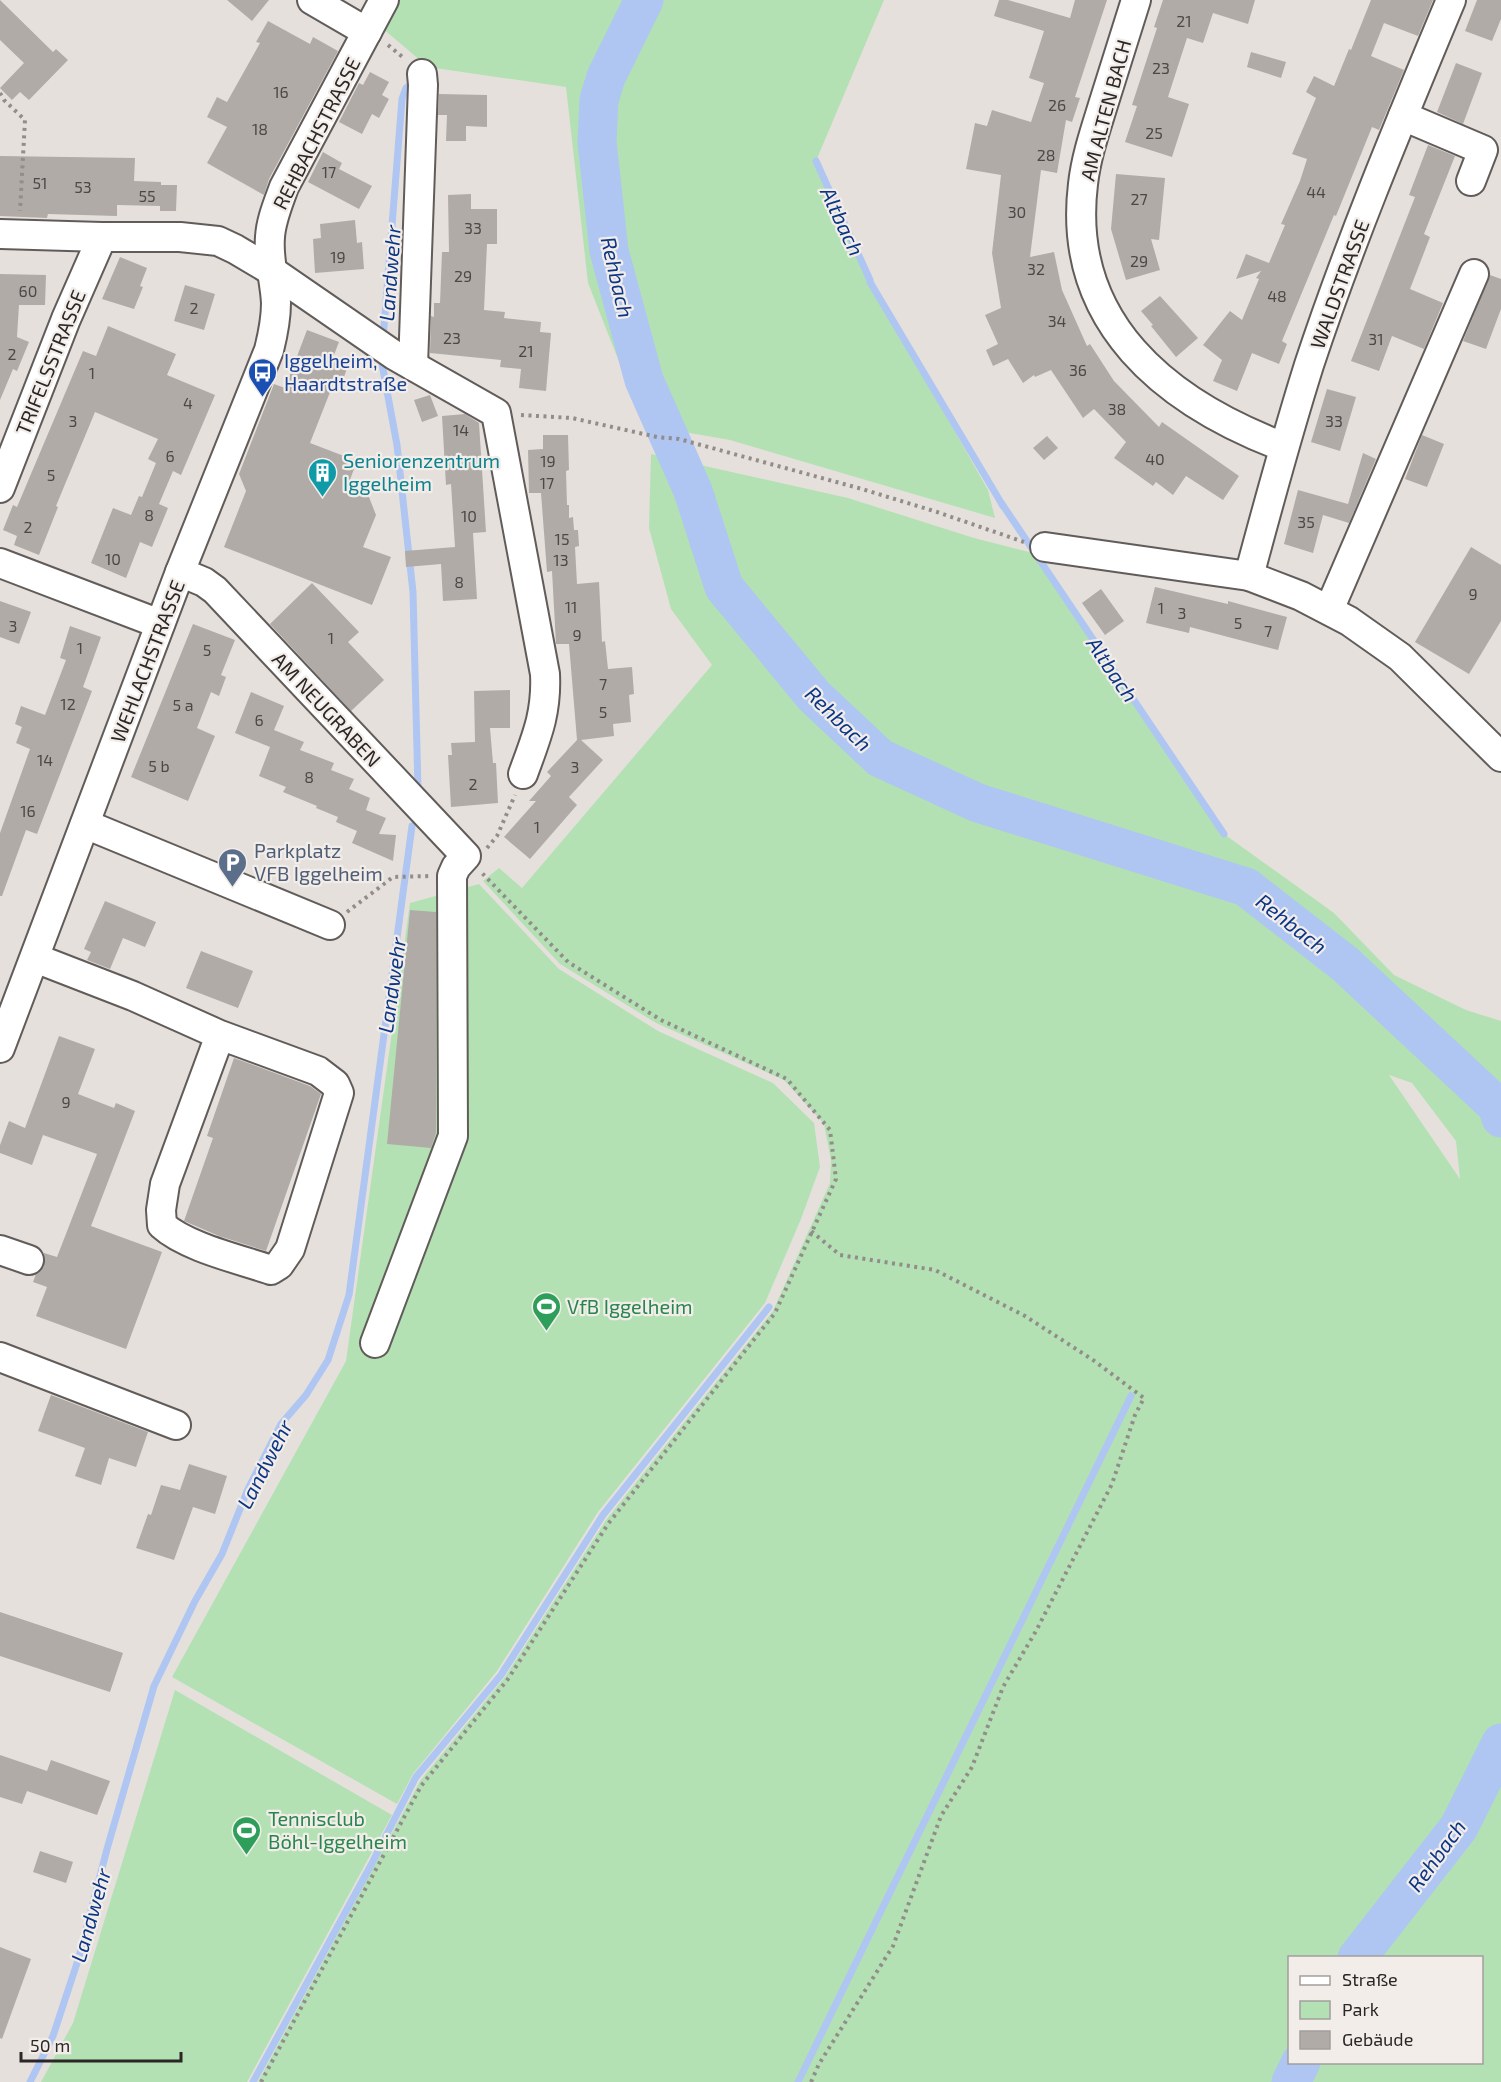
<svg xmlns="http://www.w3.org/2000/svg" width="1501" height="2082" font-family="'Exo 2',sans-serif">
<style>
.green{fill:#b3e1b4;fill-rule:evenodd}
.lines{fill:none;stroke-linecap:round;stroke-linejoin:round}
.stream{stroke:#aec6f1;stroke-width:7}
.river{stroke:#aec6f1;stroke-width:39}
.building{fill:#b1aba8}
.minor-casing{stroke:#615c59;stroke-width:32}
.path{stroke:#928d8a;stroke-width:4;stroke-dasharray:3 4.5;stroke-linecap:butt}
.minor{stroke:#fff;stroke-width:28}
.labels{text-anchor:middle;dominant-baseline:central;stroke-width:4.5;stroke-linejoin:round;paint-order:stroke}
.number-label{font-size:16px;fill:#4c4846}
.street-label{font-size:20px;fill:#2a2726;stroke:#f3edea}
.transit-label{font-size:20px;fill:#164399;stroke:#f3edea;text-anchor:start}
.culture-label{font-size:20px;fill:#0d838f;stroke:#f3edea;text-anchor:start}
.service-label{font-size:20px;fill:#4e5e75;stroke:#f3edea;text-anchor:start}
.leisure-label{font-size:20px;fill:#27864d;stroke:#f3edea;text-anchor:start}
.water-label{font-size:21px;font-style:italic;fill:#0b3685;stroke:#f3edea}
</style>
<rect width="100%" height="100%" fill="#e6e0dc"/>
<!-- green -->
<g class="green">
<path d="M397 0H884L816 161 870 282 988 490 995 518 730 440 644 425 588 283 566 87 428 67 382 28Z"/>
<path d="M651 454 848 498 974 538 1033 553 1224 834 1334 913 1394 975 1466 1010 1501 1021V2082H258L420 1781 505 1677 606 1520 773 1311 830 1183 831 1160 824 1124 784 1080 656 1023 560 964 483 881 499 868 522 888 712 665 671 609 649 528ZM1389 1075 1412 1083 1456 1141 1460 1179ZM1290 1958H1482V2062H1290Z"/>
<path d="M479 884 559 969 658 1031 773 1083 814 1123 820 1167 801 1219 765 1303 598 1512 497 1671 413 1774 397 1804 172 1677 346 1361 410 903Z"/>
<path d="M175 1690 392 1815 247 2082H41L73 2023Z"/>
</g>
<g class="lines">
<!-- stream -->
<g class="stream">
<path d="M816 161 870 280"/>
<path d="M870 282 1003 506"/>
<path d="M383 339 402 99 406 88 414 82"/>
<path d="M383 356 382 364 397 445 413 592 418 789"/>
<path d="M1002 504 1224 834"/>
<path d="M30 2082 53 2036 79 1957 107 1849 154 1686 195 1601 222 1554 248 1489 281 1424 306 1395 328 1360 349 1295 412 826"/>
<path d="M253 2082 371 1865 416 1777 501 1675 603 1515 769 1307"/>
<path d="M798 2082 1131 1396"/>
</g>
<!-- river -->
<g class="river">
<path d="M644 0 606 77 599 100 597 142 609 251 644 380 693 491 724 587 814 696 880 758 978 803 1246 887 1345 964 1497 1106 1501 1118"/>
<path d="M1357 1958 1459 1827 1501 1743"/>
<path d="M1291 2082 1301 2062"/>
</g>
</g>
<!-- building -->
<g class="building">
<path d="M0 0 53 52 56 49 68 60 29 100 20 92 12 100 0 88 24 63 0 40Z"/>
<path d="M227 0H269L252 21Z"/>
<path d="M999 0H1008L1070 18 1075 0H1107L1075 97 1080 98 1072 122 1066 120 1057 173 1041 170 1030 257 1054 252 1062 290 1087 346 1090 344 1114 381 1159 427 1162 422 1239 476 1223 500 1186 476 1173 495 1156 482 1153 486 1114 458 1126 442 1094 409 1083 418 1051 370 1035 377 1034 375 1023 383 1008 359 993 366 986 350 998 344 985 315 1001 308 992 253 1001 175 966 169 975 123 987 126 992 110 1031 122 1044 83 1029 78 1044 31 994 16Z"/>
<path d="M1163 0H1255L1248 24 1213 13 1203 43 1187 38 1168 97 1189 104 1172 157 1125 142 1137 106 1132 105 1157 28 1154 27Z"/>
<path d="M1371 0H1433L1418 36 1384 23 1371 56 1404 70 1379 130 1372 127 1336 216 1334 215 1282 341 1287 344 1279 364 1252 353 1237 391 1213 381 1222 360 1203 345 1230 311 1242 320 1259 279 1256 278 1261 271 1236 279 1246 254 1269 263 1285 225 1281 224 1300 181 1307 159 1292 154 1316 98 1306 92 1314 76 1334 86 1349 49 1351 50Z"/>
<path d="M1477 0H1501V19L1492 41 1465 31Z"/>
<path d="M268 21 310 44 313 37 338 51 269 179 264 195 207 163 227 127 207 117 217 97 227 102 260 43 256 42Z"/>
<path d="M1251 52 1286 62 1281 78 1247 67Z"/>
<path d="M1456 63 1482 73 1463 124 1437 112Z"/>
<path d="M370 72 389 82 382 95 389 99 379 118 372 114 362 134 339 122 359 83 363 85Z"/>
<path d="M439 94 487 95V127L466 126V141H446L447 115H438Z"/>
<path d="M1428 145 1455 156 1424 234 1430 237 1410 289 1443 303 1424 349 1392 336 1379 371 1351 361 1415 197 1409 195Z"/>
<path d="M323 152 342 163 339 169 372 186 359 209 308 182Z"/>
<path d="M0 156 135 158 134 181 161 182V185H177L176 211H160V206L117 205V216L48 214 47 218 0 216Z"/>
<path d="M1116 174 1165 178 1159 240 1151 239 1160 270 1126 280 1111 229Z"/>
<path d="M471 194V209H497V244H487L484 310 505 312 504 318 541 322 540 332 551 333 546 391 519 388 521 369 500 367 501 360 430 353 431 316 434 317V303H440L442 252H449L448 195Z"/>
<path d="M355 220 357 243 362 242 364 269 315 273 313 239 321 238 320 224Z"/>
<path d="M120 257 147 268 140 286 143 287 134 309 102 299Z"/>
<path d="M0 274 46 275 45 305H19L17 337 29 342 17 371 13 369 0 400Z"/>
<path d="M1490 275 1501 279V309L1486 349 1463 341Z"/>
<path d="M185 285 215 294 204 330 174 321Z"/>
<path d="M1160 296 1198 338 1176 357 1151 326 1153 325 1141 311Z"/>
<path d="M108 326 176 354 167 375 215 395 181 475 173 471 159 504 168 508 152 547 140 542 126 578 91 563 113 508 131 515 139 496 142 497 156 463 148 459 158 439 95 412 56 506 58 507 39 555 14 545 17 536 3 530 13 505 17 507 83 351 96 356Z"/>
<path d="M307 330 339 342 332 360 348 366 341 385 334 382 310 443 357 461 348 485 367 492 376 515 363 547 391 557 372 605 224 547 246 491 239 474 274 384 285 388Z"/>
<path d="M1327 389 1356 397 1340 451 1311 442Z"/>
<path d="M430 395 438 416 422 422 414 400Z"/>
<path d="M465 414 479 423 486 532 473 533 477 599 443 601 441 564 406 567 405 551 455 547 451 484 446 485 442 416Z"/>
<path d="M543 435H568L569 470 566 471 567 505H569V518L573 517 574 530H578L579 546 575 547 577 584 599 582 602 642 605 641 608 669 632 667 634 694 629 695 631 722 613 724 614 736 581 740 603 760 569 797 577 805 530 859 504 837 536 801H529L551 776 547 772 577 740 569 644H556L552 571 547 572 541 493H529L528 450 543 449Z"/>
<path d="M1422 435 1444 444 1427 487 1405 479Z"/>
<path d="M1047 436 1058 448 1044 460 1033 448Z"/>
<path d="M1363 453 1376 459 1349 523 1323 515 1313 553 1284 544 1298 490 1348 504Z"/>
<path d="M1471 547 1501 565V621L1469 674 1415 642Z"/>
<path d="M312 583 359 632 348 642 384 680 351 711 270 624Z"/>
<path d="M1155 587 1228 604V601L1287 617 1278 650 1190 627 1189 633 1146 623Z"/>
<path d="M1101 589 1124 621 1105 635 1082 603Z"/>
<path d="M0 601 31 612 19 644 0 637Z"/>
<path d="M193 624 235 640 221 675 226 677 219 696 211 692 197 728 215 736 188 801 131 777Z"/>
<path d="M70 626 101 637 83 687 92 691 37 834 26 830 2 896H0V833L30 749 16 743 22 727 15 724 21 706 45 715 66 660 60 658Z"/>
<path d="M510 690V728H490L493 763H496L498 803 451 807 448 755H452L451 743 475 742 474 691Z"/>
<path d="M251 692 284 706 274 730 304 742 300 750 334 763 331 770 354 779 349 789 370 798 366 810 386 818 379 834 396 835 393 861 352 843 357 831 336 822 338 817 316 808 317 806 283 792 286 787 259 776 270 747 235 733Z"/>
<path d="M105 901 156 922 145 947 123 938 110 969 87 960 91 952 84 949Z"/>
<path d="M410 910 436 912V1133L431 1148 387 1144Z"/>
<path d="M201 951 253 971 238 1008 186 988Z"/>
<path d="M59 1036 95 1049 78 1094 114 1108 116 1103 135 1111 91 1226 162 1252 126 1349 36 1316 47 1287 33 1282 36 1274 44 1266V1253L57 1257 97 1154 43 1135 32 1165 0 1153V1145L9 1121 25 1128Z"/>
<path d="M234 1058 310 1086 321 1094 266 1251 219 1236 184 1221 213 1138 207 1136Z"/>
<path d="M51 1395 148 1432 136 1467 109 1458 101 1485 75 1476 85 1448 38 1431Z"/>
<path d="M189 1464 227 1476 215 1514 193 1507 174 1560 136 1548 148 1514 151 1515 161 1485 180 1490Z"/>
<path d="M0 1612 123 1653 110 1692 0 1656Z"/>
<path d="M0 1755 47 1771 51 1760 110 1781 97 1815 27 1791 22 1804 0 1797Z"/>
<path d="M40 1851 73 1862 66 1883 33 1872Z"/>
<path d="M0 1947 31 1959 2 2039 0 2038Z"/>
</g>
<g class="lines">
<defs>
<g id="minor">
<path d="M312 0 367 32"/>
<path d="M1136 0C1125 35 1114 70 1103 105 1095 131 1086 157 1083 184 1066 323 1167 403 1284 447"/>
<path d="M1403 116 1483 150 1471 181"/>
<path d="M0 234 102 237H180L218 241 235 249 272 271 394 355 496 413 545 674C547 714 536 738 523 774"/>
<path d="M413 366 423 85 422 74"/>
<path d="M0 488 66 319 102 237"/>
<path d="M1045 547 1249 576 1301 596 1349 621 1400 657 1501 757"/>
<path d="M0 563 160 624"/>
<path d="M180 572 204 582 215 590 466 856 456 867 452 876 453 1136 375 1343"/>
<path d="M1249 576C1268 505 1287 435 1309 365 1350 241 1401 120 1451 0"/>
<path d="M1329 610 1474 274"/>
<path d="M85 824 330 925"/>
<path d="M35 958 133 996 220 1035 318 1071 335 1084 339 1093 290 1249 279 1265 271 1270C239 1259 186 1247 162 1225L161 1210 165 1184 220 1035"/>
<path d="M0 1048 180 572 269 350C273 334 276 319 276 303 275 281 268 260 270 237 271 220 278 204 284 187L384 0"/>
<path d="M0 1250 29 1260"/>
<path d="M0 1357 176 1425"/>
</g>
</defs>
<!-- minor casing -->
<use href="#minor" class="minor-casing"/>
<!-- path -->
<g class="path">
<path d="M388 45 405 59"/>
<path d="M0 93 4 100 25 120 20 211"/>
<path d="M521 415 572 418 657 437 679 439 862 489 937 512 1024 542"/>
<path d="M487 848 497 836 515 795"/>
<path d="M347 912 393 877 430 876"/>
<path d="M261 2082 421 1786 508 1679 608 1524 775 1313 836 1179 830 1130 787 1079 661 1020 568 962 481 872"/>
<path d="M811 2082 819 2064 893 1946 941 1816 972 1767 1003 1687 1036 1631 1112 1484 1135 1415 1144 1398 1093 1360 1025 1316 935 1270 840 1255 811 1231"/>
</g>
<!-- minor -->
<use href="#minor" class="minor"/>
</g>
<!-- icons -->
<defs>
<symbol id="bus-pin" viewBox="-11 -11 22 30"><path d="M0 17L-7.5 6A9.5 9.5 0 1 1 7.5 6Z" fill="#1a4fb4" stroke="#f3edea"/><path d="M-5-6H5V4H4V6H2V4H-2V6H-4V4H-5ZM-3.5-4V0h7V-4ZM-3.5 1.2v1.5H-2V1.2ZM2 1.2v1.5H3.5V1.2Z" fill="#fff"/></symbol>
<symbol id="building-pin" viewBox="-11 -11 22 30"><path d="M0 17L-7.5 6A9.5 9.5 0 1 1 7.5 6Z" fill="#0f9aa8" stroke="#f3edea"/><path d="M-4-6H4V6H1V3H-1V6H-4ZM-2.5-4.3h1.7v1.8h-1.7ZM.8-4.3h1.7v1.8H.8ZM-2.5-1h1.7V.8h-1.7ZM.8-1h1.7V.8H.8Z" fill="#fff"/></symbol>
<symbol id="parking-pin" viewBox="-11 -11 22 30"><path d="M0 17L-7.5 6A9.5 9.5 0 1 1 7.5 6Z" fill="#5c6f8a" stroke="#f3edea"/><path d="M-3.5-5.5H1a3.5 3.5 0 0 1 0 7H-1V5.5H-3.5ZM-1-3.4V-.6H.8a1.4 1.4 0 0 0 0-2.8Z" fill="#fff"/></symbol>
<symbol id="stadium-pin" viewBox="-11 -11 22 30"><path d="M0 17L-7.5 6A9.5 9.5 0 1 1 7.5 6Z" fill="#2e9e5b" stroke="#f3edea"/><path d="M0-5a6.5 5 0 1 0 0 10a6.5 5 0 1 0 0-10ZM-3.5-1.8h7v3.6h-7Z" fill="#fff"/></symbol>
</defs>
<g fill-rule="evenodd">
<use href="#bus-pin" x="246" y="356" width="33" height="45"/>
<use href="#building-pin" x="306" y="456" width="33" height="45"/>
<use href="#parking-pin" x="216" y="846" width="33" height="45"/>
<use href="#stadium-pin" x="530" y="1290" width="33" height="45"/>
<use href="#stadium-pin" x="230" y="1814" width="33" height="45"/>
</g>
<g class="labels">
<!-- number labels -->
<g class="number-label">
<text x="1184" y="20">21</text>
<text x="1161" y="67">23</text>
<text x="281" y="91">16</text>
<text x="1057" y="104">26</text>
<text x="260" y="128">18</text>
<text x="1154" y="132">25</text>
<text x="1046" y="154">28</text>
<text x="329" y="171">17</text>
<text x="40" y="182">51</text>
<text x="83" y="186">53</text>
<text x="1316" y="191">44</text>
<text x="147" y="195">55</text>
<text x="1139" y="198">27</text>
<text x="1017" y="211">30</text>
<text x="473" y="227">33</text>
<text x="338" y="256">19</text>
<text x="1139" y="260">29</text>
<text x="1036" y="268">32</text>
<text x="463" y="275">29</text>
<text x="28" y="290">60</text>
<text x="1277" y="295">48</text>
<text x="194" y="307">2</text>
<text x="1057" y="320">34</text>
<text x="452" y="337">23</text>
<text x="1376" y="338">31</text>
<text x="526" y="350">21</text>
<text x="12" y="353">2</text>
<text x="1078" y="369">36</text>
<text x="92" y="372">1</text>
<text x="188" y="402">4</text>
<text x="1117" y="408">38</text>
<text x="73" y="420">3</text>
<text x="1334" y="420">33</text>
<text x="461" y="429">14</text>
<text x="170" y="455">6</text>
<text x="1155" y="458">40</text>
<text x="548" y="460">19</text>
<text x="51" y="474">5</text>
<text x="547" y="482">17</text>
<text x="149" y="514">8</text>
<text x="469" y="515">10</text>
<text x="1306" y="521">35</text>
<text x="28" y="526">2</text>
<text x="562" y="538">15</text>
<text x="113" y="558">10</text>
<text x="561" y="559">13</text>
<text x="459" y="581">8</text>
<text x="1473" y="593">9</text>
<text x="571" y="606">11</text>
<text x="1161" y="607">1</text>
<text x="1182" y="612">3</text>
<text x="1238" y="622">5</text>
<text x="13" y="625">3</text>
<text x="1268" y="630">7</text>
<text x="577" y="634">9</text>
<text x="331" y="637">1</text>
<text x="80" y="647">1</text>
<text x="207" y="649">5</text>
<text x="603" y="683">7</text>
<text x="68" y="703">12</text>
<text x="183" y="704">5 a</text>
<text x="603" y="711">5</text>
<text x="259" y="719">6</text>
<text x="45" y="759">14</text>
<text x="159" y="765">5 b</text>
<text x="575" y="766">3</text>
<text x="309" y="776">8</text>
<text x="473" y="783">2</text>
<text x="28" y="810">16</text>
<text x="537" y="826">1</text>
<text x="66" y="1101">9</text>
</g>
<!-- street labels -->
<g class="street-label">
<text transform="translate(1105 110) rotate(-75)">AM ALTEN BACH</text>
<text transform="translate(316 133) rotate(-63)">REHBACHSTRASSE</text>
<text transform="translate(1339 284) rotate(-70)">WALDSTRASSE</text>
<text transform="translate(50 362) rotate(-68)">TRIFELSSTRASSE</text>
<text transform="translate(147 661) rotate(-69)">WEHLACHSTRASSE</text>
<text transform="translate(327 709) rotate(47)">AM NEUGRABEN</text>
</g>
<!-- transit labels -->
<g class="transit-label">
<text x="284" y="360">Iggelheim,<tspan x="284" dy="23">Haardtstraße</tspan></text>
</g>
<!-- culture labels -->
<g class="culture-label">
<text x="343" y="460">Seniorenzentrum<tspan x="343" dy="23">Iggelheim</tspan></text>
</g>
<!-- service labels -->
<g class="service-label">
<text x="254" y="850">Parkplatz<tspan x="254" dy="23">VFB Iggelheim</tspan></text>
</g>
<!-- leisure labels -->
<g class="leisure-label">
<text x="567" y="1306">VfB Iggelheim</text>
<text x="268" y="1818">Tennisclub<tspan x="268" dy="23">Böhl-Iggelheim</tspan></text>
</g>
<!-- water labels -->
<g class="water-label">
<text transform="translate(843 221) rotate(65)">Altbach</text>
<text transform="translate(389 273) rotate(-86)">Landwehr</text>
<text transform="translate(618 277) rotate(77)">Rehbach</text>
<text transform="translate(1113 669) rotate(56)">Altbach</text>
<text transform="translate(839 718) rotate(44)">Rehbach</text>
<text transform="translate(1292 923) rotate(38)">Rehbach</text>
<text transform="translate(391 985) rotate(-82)">Landwehr</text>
<text transform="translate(264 1464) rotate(-63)">Landwehr</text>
<text transform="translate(1436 1855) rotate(-54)">Rehbach</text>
<text transform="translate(90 1915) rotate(-74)">Landwehr</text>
</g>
</g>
<!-- legend -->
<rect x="1288" y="1956" width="195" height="108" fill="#f3edea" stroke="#a39e9c" stroke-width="1.5"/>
<rect x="1300" y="1976" width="30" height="9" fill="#ffffff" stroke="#a39e9c" stroke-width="1.5"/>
<text x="1342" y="1986" font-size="18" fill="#2a2726">Straße</text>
<rect x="1300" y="2001" width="30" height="18" fill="#b3e1b4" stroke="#a39e9c" stroke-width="1.5"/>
<text x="1342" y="2016" font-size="18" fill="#2a2726">Park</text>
<rect x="1300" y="2031" width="30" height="18" fill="#b1aba8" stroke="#a39e9c" stroke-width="1.5"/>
<text x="1342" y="2046" font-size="18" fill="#2a2726">Gebäude</text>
<!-- scale -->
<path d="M21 2052v9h160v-9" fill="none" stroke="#2a2726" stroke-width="3"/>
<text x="30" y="2052" font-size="18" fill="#2a2726" stroke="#f3edea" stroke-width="4.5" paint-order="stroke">50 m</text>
</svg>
